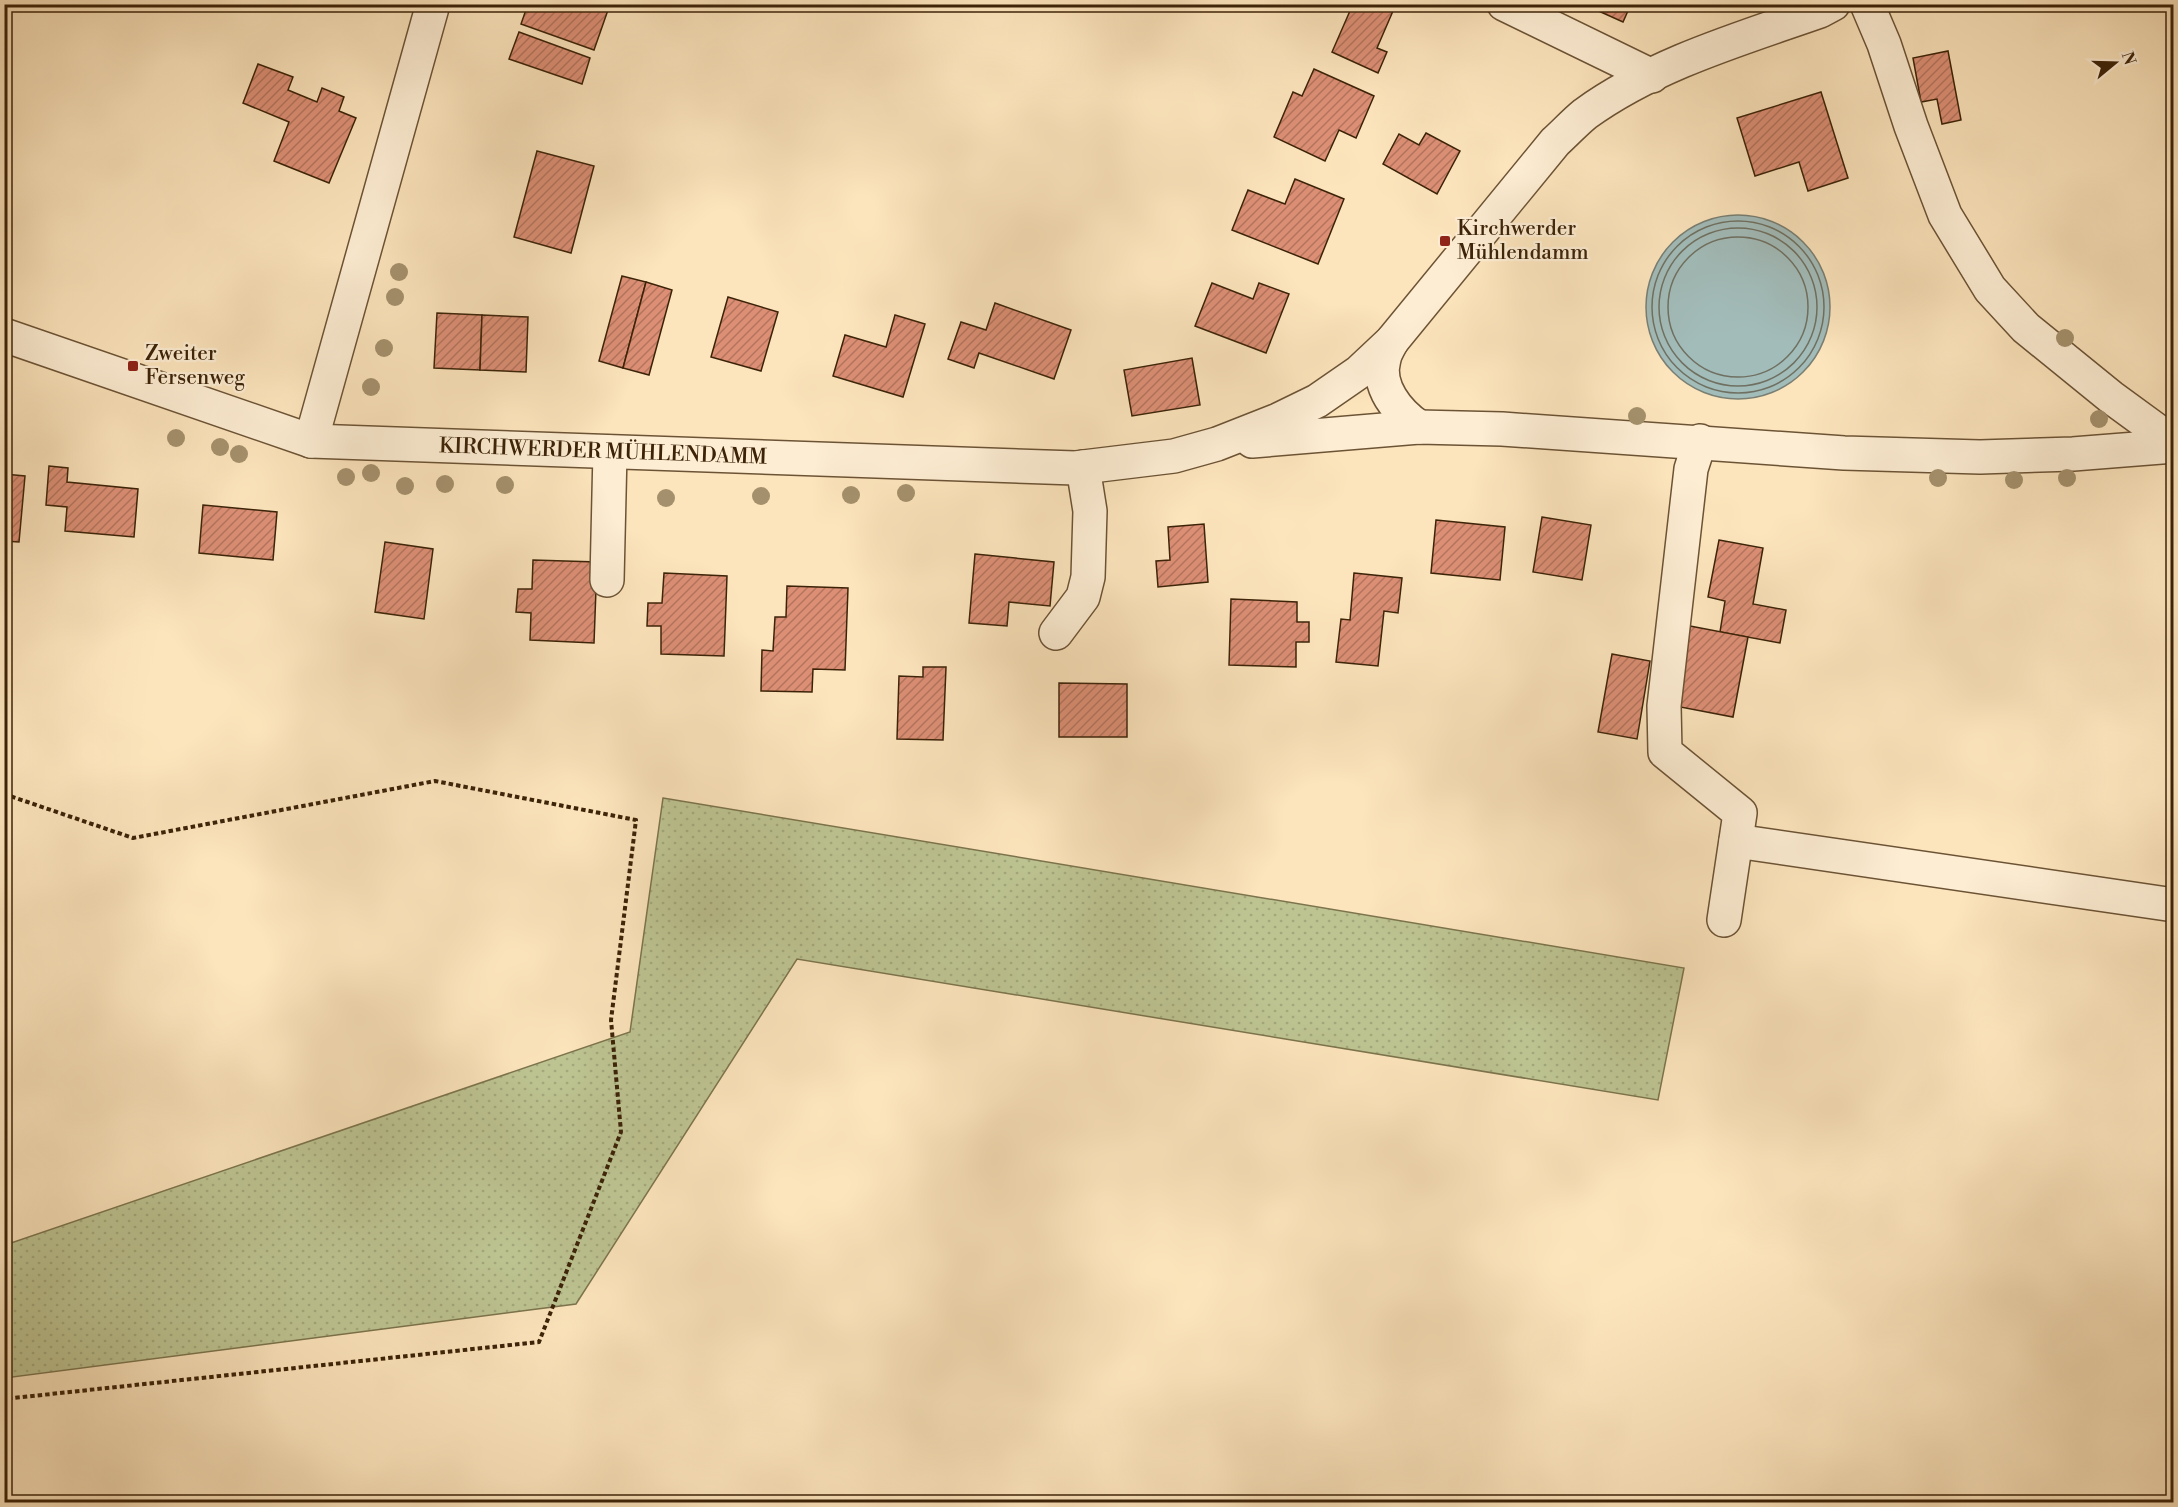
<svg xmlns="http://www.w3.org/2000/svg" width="2178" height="1507" font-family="'Libre Bodoni',serif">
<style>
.grass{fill:url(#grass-dots);stroke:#7c744d;stroke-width:1.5}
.water{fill:#a2bcba;stroke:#797f73;stroke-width:1.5}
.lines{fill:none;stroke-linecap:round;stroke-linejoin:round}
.shore{stroke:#6f7061;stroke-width:1.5}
.building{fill:url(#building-hatch);stroke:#3c2308;stroke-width:1.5}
.minor-casing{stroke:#6c5335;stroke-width:36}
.path{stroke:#3c2308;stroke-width:4;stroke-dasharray:4.5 3;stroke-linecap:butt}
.minor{stroke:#fdedd3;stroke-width:33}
.tree{fill:#a4906c}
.poi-dot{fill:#8f2418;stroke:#fdedd3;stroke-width:2}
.labels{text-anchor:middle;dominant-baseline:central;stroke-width:4.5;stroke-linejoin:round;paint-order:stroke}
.poi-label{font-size:21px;fill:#3c2308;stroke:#fdedd3;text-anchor:start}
.street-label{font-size:21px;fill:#3c2308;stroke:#fdedd3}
</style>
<defs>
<pattern id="grass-dots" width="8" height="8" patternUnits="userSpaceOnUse" patternTransform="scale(1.5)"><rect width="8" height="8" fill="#bdc492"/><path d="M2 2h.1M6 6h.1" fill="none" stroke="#a3a87c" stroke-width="1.8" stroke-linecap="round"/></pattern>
<pattern id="building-hatch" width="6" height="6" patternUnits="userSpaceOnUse" patternTransform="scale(1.5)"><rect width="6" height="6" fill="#dc8f75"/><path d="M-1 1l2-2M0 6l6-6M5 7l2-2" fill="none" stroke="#b4745e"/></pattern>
</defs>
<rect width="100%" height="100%" fill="#fce4bc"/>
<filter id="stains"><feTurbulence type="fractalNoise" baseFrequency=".00333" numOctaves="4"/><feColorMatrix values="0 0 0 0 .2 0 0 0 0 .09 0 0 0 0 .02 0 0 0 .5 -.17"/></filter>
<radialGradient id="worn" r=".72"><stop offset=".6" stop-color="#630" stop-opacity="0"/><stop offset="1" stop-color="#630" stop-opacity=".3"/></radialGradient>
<!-- grass -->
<path class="grass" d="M663 798 1684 968 1658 1100 797 959 576 1304 5 1378V1245L630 1032Z"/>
<!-- water -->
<circle class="water" cx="1738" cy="307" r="92"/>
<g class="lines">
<!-- shore -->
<g class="shore">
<circle cx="1738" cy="307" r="86"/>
<circle cx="1738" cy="307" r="79"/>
<circle cx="1738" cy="307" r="70"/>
</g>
</g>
<!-- building -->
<g class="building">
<path d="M528 4H593L608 10 594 50 521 24Z"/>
<path d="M1353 4H1396L1377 48 1387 52 1378 73 1332 52Z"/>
<path d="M1583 4H1631L1623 22Z"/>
<path d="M519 32 590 58 582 84 509 59Z"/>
<path d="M1948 51 1961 120 1942 124 1937 99 1921 102 1913 58Z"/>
<path d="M258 64 293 77 288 90 317 102 322 88 344 97 339 111 356 118 329 183 274 161 289 122 243 103Z"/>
<path d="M1314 69 1374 96 1356 138 1339 130 1325 161 1274 137 1293 92 1302 96Z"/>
<path d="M1821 92 1848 178 1808 191 1799 162 1755 176 1737 118Z"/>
<path d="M1426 133 1460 151 1437 194 1383 164 1399 134 1419 145Z"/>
<path d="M537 151 594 166 571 253 514 237Z"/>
<path d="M1295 179 1344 199 1318 264 1232 230 1248 190 1285 204Z"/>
<path d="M622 276 646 282 623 368 599 361Z"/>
<path d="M646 282 672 290 649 375 623 368Z"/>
<path d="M1212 283 1253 299 1259 283 1289 294 1266 353 1195 326Z"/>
<path d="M728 297 778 312 761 371 711 357Z"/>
<path d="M995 303 1071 330 1054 379 979 353 974 368 948 359 961 322 986 330Z"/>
<path d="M437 313 482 315 480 370 434 368Z"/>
<path d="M482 315 528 317 526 372 480 370Z"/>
<path d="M895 315 925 324 903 397 833 376 845 335 886 347Z"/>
<path d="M1192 358 1200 405 1132 416 1124 370Z"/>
<path d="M49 466 68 468 67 482 138 489 134 537 65 531 67 507 46 505Z"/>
<path d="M4 474 25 476 19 542 4 541Z"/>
<path d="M203 505 277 512 273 560 199 553Z"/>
<path d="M1542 517 1591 525 1582 580 1533 572Z"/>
<path d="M1436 520 1505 527 1500 580 1431 573Z"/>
<path d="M1204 524 1208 582 1158 587 1156 561 1170 560 1168 527Z"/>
<path d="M1719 540 1763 548 1753 604 1786 610 1780 643 1720 632 1725 601 1708 597Z"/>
<path d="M385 542 433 549 424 619 375 612Z"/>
<path d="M975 554 1054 562 1050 606 1009 602 1007 626 969 623Z"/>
<path d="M533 560 597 562 594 643 530 640 531 613 516 612 518 589H532Z"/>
<path d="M664 573 727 576 724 656 661 654V626H647L648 603H662Z"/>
<path d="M1354 573 1402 578 1398 613 1384 611 1378 666 1336 662 1341 619 1350 620Z"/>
<path d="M787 586 848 588 845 670 813 669 812 692 761 691 762 650 773 651 775 617H786Z"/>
<path d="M1231 599 1297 602V622H1309V642H1296V667L1229 665Z"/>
<path d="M1690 626 1748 637 1733 717 1675 706Z"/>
<path d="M1612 654 1650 661 1637 739 1598 732Z"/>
<path d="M923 667H946L943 740 897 739 899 676 923 677Z"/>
<path d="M1059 683 1127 684V737H1059Z"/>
</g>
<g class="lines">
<defs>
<g id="minor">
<path d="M1504 4 1652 76"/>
<path d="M1867 4 1884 44 1911 126 1945 215 1990 289 2026 328 2111 397 2174 443"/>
<path d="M4 335 311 441 1075 468 1174 456 1217 444 1278 420 1317 401 1359 372 1392 341 1555 142C1565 133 1574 123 1585 114 1654 64 1740 39 1820 11L1833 4"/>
<path d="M1392 341C1389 347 1385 353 1384 359 1376 386 1398 413 1419 427"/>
<path d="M311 441 433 4"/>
<path d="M1252 441 1419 427 1502 429 1844 453 1980 457 2073 454 2174 446"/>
<path d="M1700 441 1691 469 1664 706 1665 752 1740 813 1724 920"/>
<path d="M607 580 610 452"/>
<path d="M1056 633 1083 597 1088 577 1090 511 1083 467"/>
<path d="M1736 841 2174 905"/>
</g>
</defs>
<!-- minor casing -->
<use href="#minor" class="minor-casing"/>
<!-- path -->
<path class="path" d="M4 794 133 838 435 781 636 820 611 1020 621 1132 539 1342 4 1399"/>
<!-- minor -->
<use href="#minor" class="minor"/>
</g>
<!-- trees -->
<g class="tree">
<circle cx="399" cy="272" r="9"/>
<circle cx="395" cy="297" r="9"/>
<circle cx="2065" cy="338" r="9"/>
<circle cx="384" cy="348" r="9"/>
<circle cx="371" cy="387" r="9"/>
<circle cx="1637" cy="416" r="9"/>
<circle cx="2099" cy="419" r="9"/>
<circle cx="176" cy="438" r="9"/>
<circle cx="220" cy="447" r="9"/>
<circle cx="239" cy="454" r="9"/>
<circle cx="371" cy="473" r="9"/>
<circle cx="346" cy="477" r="9"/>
<circle cx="1938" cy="478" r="9"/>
<circle cx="2067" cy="478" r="9"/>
<circle cx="2014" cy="480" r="9"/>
<circle cx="445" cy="484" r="9"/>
<circle cx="505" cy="485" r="9"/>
<circle cx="405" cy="486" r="9"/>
<circle cx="906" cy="493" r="9"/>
<circle cx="851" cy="495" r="9"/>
<circle cx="761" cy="496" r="9"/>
<circle cx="666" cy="498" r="9"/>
</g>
<!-- markers -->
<g class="poi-dot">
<rect x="1439" y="235" width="12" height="12" rx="3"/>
<rect x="127" y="360" width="12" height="12" rx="3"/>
</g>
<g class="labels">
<!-- poi labels -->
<g class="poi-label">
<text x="1457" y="229">Kirchwerder<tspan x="1457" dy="24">Mühlendamm</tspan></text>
<text x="145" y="354">Zweiter<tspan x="145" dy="24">Fersenweg</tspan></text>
</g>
<!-- street labels -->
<g class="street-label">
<text transform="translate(603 452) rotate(2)">KIRCHWERDER MÜHLENDAMM</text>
</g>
</g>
<!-- margin -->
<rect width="2178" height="1507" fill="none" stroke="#fce4bc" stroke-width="24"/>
<rect x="6" y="6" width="2166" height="1495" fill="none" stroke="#3c2308" stroke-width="3"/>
<rect x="12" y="12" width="2154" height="1483" fill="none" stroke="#3c2308" stroke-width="1.5"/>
<!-- north arrow -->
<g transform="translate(2115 63) rotate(71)" stroke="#fdedd3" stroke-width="4.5" paint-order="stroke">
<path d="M0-4.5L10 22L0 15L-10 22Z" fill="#3c2308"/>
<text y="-9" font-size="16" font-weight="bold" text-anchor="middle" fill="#3c2308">N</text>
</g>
<rect width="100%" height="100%" filter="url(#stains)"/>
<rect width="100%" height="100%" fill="url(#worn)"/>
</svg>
